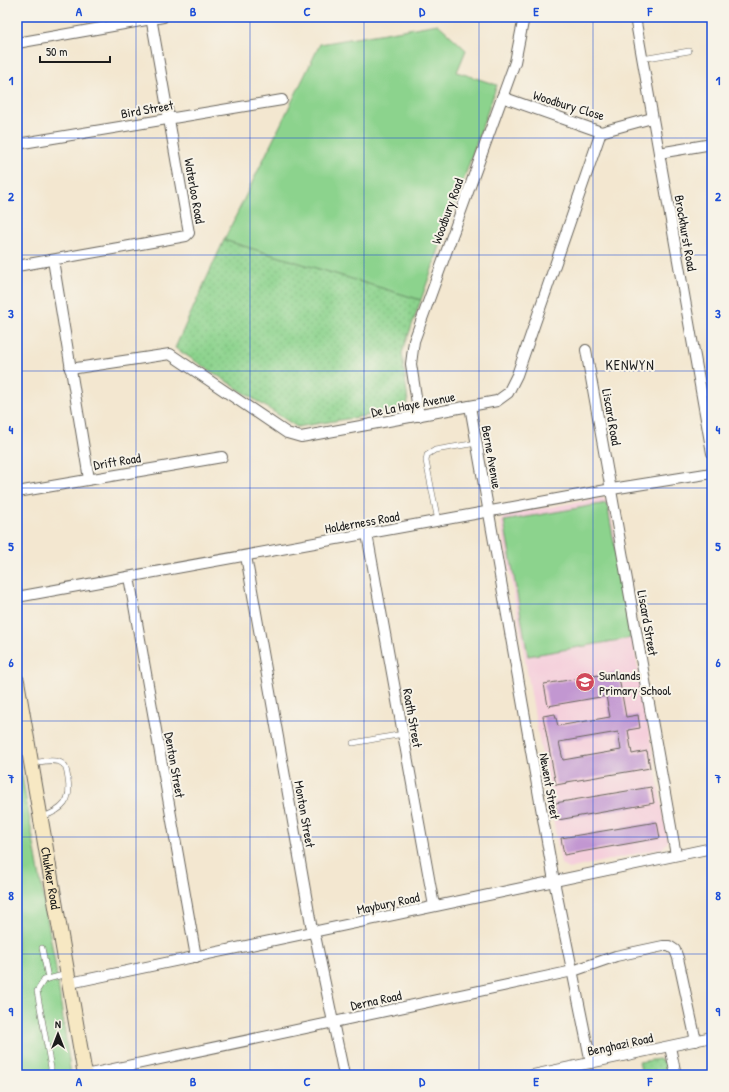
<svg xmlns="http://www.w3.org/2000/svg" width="729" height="1092" font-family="'Patrick Hand',sans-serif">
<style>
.built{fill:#f5cfdb}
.park{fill:url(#park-dots);stroke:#547854}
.garden{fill:#8cd38d;stroke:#547854}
.building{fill:#c297d1;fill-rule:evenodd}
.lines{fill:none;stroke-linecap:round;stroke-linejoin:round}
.lane-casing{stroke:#67635b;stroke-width:6}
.street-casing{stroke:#67635b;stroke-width:12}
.secondary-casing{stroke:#67635b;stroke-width:16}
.lane{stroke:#fff;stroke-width:5}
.street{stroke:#fff;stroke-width:10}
.secondary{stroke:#f7e8c3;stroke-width:14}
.grid{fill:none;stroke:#1d4ed8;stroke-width:1;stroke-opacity:0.55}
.labels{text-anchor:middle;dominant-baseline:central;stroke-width:4;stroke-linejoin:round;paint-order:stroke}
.street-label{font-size:13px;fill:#1c1c1c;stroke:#f7f3e8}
.poi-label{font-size:13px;fill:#1c1c1c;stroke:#f7f3e8;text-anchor:start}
.neighbourhood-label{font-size:14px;letter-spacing:1px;fill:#1c1c1c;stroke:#f7f3e8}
.neatline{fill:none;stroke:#1d4ed8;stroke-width:1.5}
.grid-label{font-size:13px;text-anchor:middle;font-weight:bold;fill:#1d4ed8}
</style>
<defs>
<pattern id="park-dots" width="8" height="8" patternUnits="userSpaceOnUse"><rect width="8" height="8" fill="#8cd38d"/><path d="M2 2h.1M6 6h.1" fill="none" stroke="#78b579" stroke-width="1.8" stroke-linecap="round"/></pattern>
</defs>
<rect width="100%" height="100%" fill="#f7f3e8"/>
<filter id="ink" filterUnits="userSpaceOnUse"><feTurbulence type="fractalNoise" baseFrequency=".025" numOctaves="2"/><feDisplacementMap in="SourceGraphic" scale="8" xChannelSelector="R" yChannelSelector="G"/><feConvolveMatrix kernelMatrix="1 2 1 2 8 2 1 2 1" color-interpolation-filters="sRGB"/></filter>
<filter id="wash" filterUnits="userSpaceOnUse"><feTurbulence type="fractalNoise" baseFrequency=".012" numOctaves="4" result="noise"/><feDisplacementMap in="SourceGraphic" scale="16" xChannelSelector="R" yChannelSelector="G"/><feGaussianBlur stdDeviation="0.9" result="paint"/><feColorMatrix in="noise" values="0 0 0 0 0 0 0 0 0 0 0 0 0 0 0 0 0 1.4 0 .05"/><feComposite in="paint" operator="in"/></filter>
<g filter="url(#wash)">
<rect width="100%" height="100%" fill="#f3e7d0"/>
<!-- built -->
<path class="built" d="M602 498 609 502 668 841 663 848 568 869 561 864 501 523 505 515Z"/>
<!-- park -->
<g class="park">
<path d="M224 240 421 300 402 353 408 402 402 410 297 427 175 348Z"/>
<path d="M659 1059 666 1063 669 1075H642L639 1062Z"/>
</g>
<!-- garden -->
<g class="garden">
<path d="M438 24 466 50 457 72 497 85 421 300 224 240 320 44Z"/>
<path d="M607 503 631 638 528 656 504 521Z"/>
<path d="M17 748 55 963 71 1075H17Z"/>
</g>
<g id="blocks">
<!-- building -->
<g class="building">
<path d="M618 672 626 717 638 715 640 728 628 730 632 754 647 751 650 768 567 782V783L556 785 543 716 555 714 558 726 610 717 606 696 548 706 544 684ZM618 732 621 750 563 760 559 742Z"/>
<path d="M651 787 654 803 558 820 555 803Z"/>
<path d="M657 822 660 838 564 855 561 838Z"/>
</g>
</g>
</g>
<g filter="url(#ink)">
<use href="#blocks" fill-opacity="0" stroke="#67635b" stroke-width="1"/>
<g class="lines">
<defs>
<g id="lane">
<path d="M642 59 689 51"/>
<path d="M438 521 426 461 427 455 435 450 477 443"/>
<path d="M353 743 403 734"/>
<path d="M32 763C41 762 56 758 63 764 67 767 67 774 68 779 72 801 63 810 42 817"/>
<path d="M42 948 48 978"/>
<path d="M50 1075 51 1068 37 991 44 980 67 974"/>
</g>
<g id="street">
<path d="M635 17 712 453"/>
<path d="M17 43 163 17"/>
<path d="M502 97 601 132 652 118"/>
<path d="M17 144 282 100"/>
<path d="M659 153 712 144"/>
<path d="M53 260 89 479"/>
<path d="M17 266 186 236 189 233 151 17"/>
<path d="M586 350 676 855"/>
<path d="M70 369 170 354 287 433 301 437 497 401 508 393 517 375 601 132"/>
<path d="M470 406 554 881 591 1063"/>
<path d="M419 416 411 364 414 341 515 62 524 17"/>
<path d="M17 492 222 457"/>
<path d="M367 534 434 906"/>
<path d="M246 556 311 924 316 940 344 1075"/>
<path d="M129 577 196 957"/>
<path d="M17 597 612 489 712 473"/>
<path d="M70 983 712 848"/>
<path d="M670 1047 676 1075"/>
<path d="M85 1075 573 971 616 956 663 946H669L675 950 678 958 696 1041"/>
<path d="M533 1075 712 1037"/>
</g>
<g id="secondary">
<path id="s1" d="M17 681 85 1075"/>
</g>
</defs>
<!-- lane casing -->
<use href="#lane" class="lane-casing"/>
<!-- street casing -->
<use href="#street" class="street-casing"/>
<!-- secondary casing -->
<use href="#secondary" class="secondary-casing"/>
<!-- lane -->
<use href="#lane" class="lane"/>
<!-- street -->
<use href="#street" class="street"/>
<!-- secondary -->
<use href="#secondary" class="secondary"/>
</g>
</g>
<!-- grid -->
<path class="grid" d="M136 17V1075M250 17V1075M364 17V1075M479 17V1075M593 17V1075M17 138H712M17 255H712M17 371H712M17 488H712M17 604H712M17 721H712M17 837H712M17 954H712"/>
<!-- icons -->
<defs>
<symbol id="school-disc" viewBox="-11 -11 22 22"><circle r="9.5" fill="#d1495b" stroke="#f7f3e8"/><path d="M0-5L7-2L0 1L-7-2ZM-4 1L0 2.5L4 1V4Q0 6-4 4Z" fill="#fff"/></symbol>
</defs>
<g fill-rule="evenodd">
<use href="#school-disc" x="574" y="671" width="22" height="22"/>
</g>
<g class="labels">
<!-- street labels -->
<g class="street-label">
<text transform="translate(569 105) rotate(17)">Woodbury Close</text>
<text transform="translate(147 109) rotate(-10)">Bird Street</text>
<text transform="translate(195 191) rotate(80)">Waterloo Road</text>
<text transform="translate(447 211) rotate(-70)">Woodbury Road</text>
<text transform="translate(686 233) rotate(80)">Brockhurst Road</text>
<text transform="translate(413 404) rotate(-11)">De La Haye Avenue</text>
<text transform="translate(612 417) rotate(80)">Liscard Road</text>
<text transform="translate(492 457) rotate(80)">Berne Avenue</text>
<text transform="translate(117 461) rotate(-9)">Drift Road</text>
<text transform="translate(362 522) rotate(-10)">Holderness Road</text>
<text transform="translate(648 623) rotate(80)">Liscard Street</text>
<text transform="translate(413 718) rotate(80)">Roath Street</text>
<text transform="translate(175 765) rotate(80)">Denton Street</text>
<text transform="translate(550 786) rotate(80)">Newent Street</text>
<text transform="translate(305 814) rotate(80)">Monton Street</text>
<text stroke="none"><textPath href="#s1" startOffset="200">Chukker Road</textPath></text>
<text transform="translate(388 903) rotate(-12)">Maybury Road</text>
<text transform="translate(376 1000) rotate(-12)">Derna Road</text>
<text transform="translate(620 1044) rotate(-12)">Benghazi Road</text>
</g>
<!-- poi labels -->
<g class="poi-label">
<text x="599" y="675">Sunlands<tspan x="599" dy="15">Primary School</tspan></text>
</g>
<!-- neighbourhood labels -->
<g class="neighbourhood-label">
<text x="630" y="364">KENWYN</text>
</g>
</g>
<!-- margin -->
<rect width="729" height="1092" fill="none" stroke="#f7f3e8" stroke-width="44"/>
<!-- north arrow -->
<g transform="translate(58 1034)" stroke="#f7f3e8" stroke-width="3" paint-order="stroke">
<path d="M0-3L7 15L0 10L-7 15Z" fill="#1c1c1c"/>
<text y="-6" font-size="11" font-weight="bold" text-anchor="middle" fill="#1c1c1c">N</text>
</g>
<!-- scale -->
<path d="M40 56v6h70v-6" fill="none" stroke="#1c1c1c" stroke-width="2"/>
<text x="46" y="56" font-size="12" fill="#1c1c1c" stroke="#f7f3e8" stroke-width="3" paint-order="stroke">50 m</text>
<rect x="22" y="22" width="685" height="1048" class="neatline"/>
<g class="grid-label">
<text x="79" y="16">A</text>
<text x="193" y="16">B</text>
<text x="307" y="16">C</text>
<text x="422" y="16">D</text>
<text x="536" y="16">E</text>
<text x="650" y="16">F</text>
<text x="11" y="85">1</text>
<text x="718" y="85">1</text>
<text x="11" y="201">2</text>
<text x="718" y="201">2</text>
<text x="11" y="318">3</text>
<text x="718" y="318">3</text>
<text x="11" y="434">4</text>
<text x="718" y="434">4</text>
<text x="11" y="551">5</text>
<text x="718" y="551">5</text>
<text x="11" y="667">6</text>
<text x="718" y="667">6</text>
<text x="11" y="783">7</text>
<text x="718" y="783">7</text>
<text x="11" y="900">8</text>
<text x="718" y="900">8</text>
<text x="11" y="1016">9</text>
<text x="718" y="1016">9</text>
<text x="79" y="1086">A</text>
<text x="193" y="1086">B</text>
<text x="307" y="1086">C</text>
<text x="422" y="1086">D</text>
<text x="536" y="1086">E</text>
<text x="650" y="1086">F</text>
</g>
</svg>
